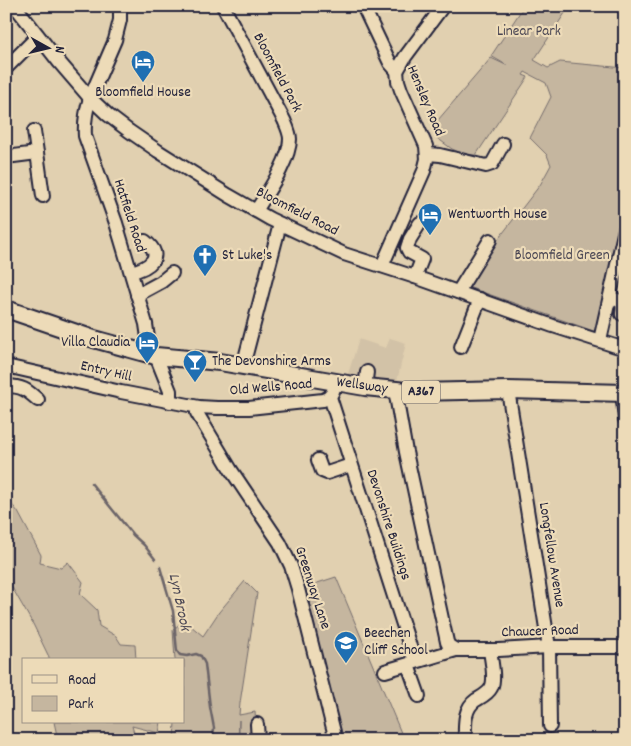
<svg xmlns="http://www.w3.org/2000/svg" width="631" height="746" font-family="Dekko,sans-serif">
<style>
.built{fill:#d2c2a7}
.green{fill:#c5b69f;stroke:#746c6d}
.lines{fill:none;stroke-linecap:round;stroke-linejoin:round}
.stream{stroke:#6b6467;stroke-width:2.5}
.minor-casing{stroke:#22223b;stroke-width:16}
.major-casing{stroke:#22223b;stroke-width:20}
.minor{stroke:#eddbb8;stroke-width:12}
.major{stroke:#eddbb8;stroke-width:16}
.labels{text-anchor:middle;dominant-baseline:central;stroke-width:4.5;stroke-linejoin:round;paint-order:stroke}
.shield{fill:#eddbb8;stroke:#5f5a60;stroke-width:1}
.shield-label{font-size:14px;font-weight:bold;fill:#22223b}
.park-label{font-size:15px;fill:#4b4754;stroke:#eddbb8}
.street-label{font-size:15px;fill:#22223b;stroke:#eddbb8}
.poi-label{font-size:15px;fill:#22223b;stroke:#eddbb8;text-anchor:start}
.water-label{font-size:16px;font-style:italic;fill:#4c4855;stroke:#eddbb8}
</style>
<rect width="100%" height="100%" fill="#e1d0b0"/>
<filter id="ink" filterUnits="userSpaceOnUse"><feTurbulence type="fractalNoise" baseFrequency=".02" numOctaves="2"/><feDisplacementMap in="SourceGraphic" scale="10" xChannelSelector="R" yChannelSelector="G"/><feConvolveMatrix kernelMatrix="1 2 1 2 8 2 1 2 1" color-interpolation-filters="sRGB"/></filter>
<g filter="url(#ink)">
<!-- built -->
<path class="built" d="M390 338 406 343 397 381 348 374 359 339 386 348Z"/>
<!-- green -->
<g class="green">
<path d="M524 6H572L567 10 534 60 548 68 560 62 625 68V253L605 335 468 287 496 242 540 185 551 165 547 155 530 138 551 97 546 83 525 72 523 75 528 77 476 155H466L452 149 437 138 432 127 491 58 508 66 491 56Z"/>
<path d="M6 497 18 512 41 555 40 563 61 568 68 562 83 582 80 594 97 610 99 626 116 636 121 644 135 645 136 660H49V657L33 624 10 584 6 583Z"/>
<path d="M336 577 404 740H340L301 592 305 587Z"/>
<path d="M245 581 257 593 240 703 239 715 255 712 257 740H239V720L238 740H174L175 722H184V660H175L173 630 184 620 203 636 219 612Z"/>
<path d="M54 722H161L159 733 132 726 136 740H58Z"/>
</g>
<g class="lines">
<!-- stream -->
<g class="stream">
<path d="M91 483 133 535 144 545 155 559"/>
<path d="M160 567 173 611 177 651 180 655 187 656 196 654 201 656 205 664 210 707 214 728 213 740"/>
</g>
<defs>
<g id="minor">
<path d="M15 6 59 62 90 98 108 115 129 131 158 151 228 195 270 219 344 254 415 277 553 326 625 349"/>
<path d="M120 6V20L115 40 90 98C86 111 84 122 85 136L116 223 146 324 149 345"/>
<path d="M223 6 284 120C287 127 290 133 290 139 290 160 267 193 256 211"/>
<path d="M363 6 390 63 397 71 398 81 401 90 426 146 427 159 424 171 382 266"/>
<path d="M6 68 38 36"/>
<path d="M397 71 405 57 443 6"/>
<path d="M34 131 43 196"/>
<path d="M428 154 440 155 486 166 492 164 503 144"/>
<path d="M6 157 37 153"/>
<path d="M131 272C148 268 166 257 145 241"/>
<path d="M415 277 422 259 409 252 407 248 410 239 420 223"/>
<path d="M458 292 490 240"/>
<path d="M137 295 161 282 172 273"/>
<path d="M610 298C621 300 624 302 622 314L625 315"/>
<path d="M600 340 625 229"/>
<path d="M461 347 480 299"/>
<path d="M156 356 170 391V402"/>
<path d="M6 366 121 392 199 407 217 408H249L323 400C332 397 334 391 335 382"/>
<path d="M243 366 280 224"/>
<path d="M6 386C22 386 27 390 38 400"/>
<path d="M365 387 367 372"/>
<path d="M395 390 406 452 447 642 449 646 456 650"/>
<path d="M508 390 549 647 550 726"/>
<path d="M622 392 625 419"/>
<path d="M330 397 415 662"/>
<path d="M199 407 197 413 231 470 280 543 291 566 298 589 336 740"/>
<path d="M318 460 322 471 327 473 351 465"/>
<path d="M408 665 419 696"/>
<path d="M385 671 456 650H499L549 647H625"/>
<path d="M257 724 258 740"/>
<path d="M465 740C465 726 463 709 476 700 481 697 488 694 491 688 496 679 491 660 490 650"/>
</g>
<path id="major" d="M6 309 94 339 156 356 220 362 365 387 417 392 508 390 625 393"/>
</defs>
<!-- minor casing -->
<use href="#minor" class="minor-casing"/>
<!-- major casing -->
<use href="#major" class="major-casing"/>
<!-- minor -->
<use href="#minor" class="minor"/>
<!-- major -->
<use href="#major" class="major"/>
</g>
</g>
<!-- icons -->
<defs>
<symbol id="hotel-pin" viewBox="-11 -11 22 30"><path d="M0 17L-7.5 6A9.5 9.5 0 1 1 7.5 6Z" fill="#1f6fb2" stroke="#eddbb8"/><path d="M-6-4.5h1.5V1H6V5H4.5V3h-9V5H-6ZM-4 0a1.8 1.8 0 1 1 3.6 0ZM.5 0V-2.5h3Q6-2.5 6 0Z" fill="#fff"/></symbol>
<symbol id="church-pin" viewBox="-11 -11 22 30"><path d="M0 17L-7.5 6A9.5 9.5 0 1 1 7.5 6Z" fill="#1f6fb2" stroke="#eddbb8"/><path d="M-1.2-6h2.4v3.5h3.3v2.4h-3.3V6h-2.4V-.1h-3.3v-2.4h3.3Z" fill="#fff"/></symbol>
<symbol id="bar-pin" viewBox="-11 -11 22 30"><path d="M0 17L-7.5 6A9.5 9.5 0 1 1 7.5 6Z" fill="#1f6fb2" stroke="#eddbb8"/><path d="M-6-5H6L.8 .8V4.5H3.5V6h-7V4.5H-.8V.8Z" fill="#fff"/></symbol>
<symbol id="school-pin" viewBox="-11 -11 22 30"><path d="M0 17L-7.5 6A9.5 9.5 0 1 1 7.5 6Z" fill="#1f6fb2" stroke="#eddbb8"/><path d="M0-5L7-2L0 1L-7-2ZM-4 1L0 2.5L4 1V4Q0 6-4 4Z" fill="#fff"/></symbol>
</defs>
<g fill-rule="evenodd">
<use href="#hotel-pin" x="129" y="48" width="28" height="38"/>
<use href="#hotel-pin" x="416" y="201" width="28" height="38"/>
<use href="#church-pin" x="191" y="242" width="28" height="38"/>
<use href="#hotel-pin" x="133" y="329" width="28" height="38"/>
<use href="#bar-pin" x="181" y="348" width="28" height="38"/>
<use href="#school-pin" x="332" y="629" width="28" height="38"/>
</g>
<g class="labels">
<!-- shield labels -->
<rect class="shield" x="402" y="380.5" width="38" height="23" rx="4"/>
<g class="shield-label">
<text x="421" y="392">A367</text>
</g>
<!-- park labels -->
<g class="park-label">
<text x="529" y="32">Linear Park</text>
<text x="562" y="256">Bloomfield Green</text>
</g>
<!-- street labels -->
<g class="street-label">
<text transform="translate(277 73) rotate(62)">Bloomfield Park</text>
<text transform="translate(425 101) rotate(67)">Hensley Road</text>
<text transform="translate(297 212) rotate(27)">Bloomfield Road</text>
<text transform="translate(129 216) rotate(72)">Hatfield Road</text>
<text transform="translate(106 372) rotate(13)">Entry Hill</text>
<text transform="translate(362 386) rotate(8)">Wellsway</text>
<text transform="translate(271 388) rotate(-5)">Old Wells Road</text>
<text transform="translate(388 525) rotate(72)">Devonshire Buildings</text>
<text transform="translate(551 555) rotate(81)">Longfellow Avenue</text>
<text transform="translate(312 588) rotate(72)">Greenway Lane</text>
<text transform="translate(540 632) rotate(-2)">Chaucer Road</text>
</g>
<!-- poi labels -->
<g class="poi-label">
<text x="143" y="93" text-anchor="middle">Bloomfield House</text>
<text x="448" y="215">Wentworth House</text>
<text x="222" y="256">St Luke's</text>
<text x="130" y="343" text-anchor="end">Villa Claudia</text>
<text x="212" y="362">The Devonshire Arms</text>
<text x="364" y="634">Beechen<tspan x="364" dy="17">Cliff School</tspan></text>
</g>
<!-- water labels -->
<g class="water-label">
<text transform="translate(179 602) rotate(78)">Lyn Brook</text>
</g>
</g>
<!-- margin -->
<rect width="631" height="746" fill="none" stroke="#eddbb8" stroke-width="25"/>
<rect x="12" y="12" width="606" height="721" fill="none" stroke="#22223b" stroke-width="2" filter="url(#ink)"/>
<!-- legend -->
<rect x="22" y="658" width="162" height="65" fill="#eddbb8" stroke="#9c9186"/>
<rect x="32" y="675" width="25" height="8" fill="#eddbb8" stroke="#9c9186"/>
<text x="68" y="684" font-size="15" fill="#22223b">Road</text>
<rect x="32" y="696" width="25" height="15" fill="#c5b69f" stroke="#9c9186"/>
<text x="68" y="708" font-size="15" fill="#22223b">Park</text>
<!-- north arrow -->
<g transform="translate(48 48) rotate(98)" stroke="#eddbb8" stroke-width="4" paint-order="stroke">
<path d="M0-4L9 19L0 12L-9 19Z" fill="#22223b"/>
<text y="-8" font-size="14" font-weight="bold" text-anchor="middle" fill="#22223b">N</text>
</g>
</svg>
